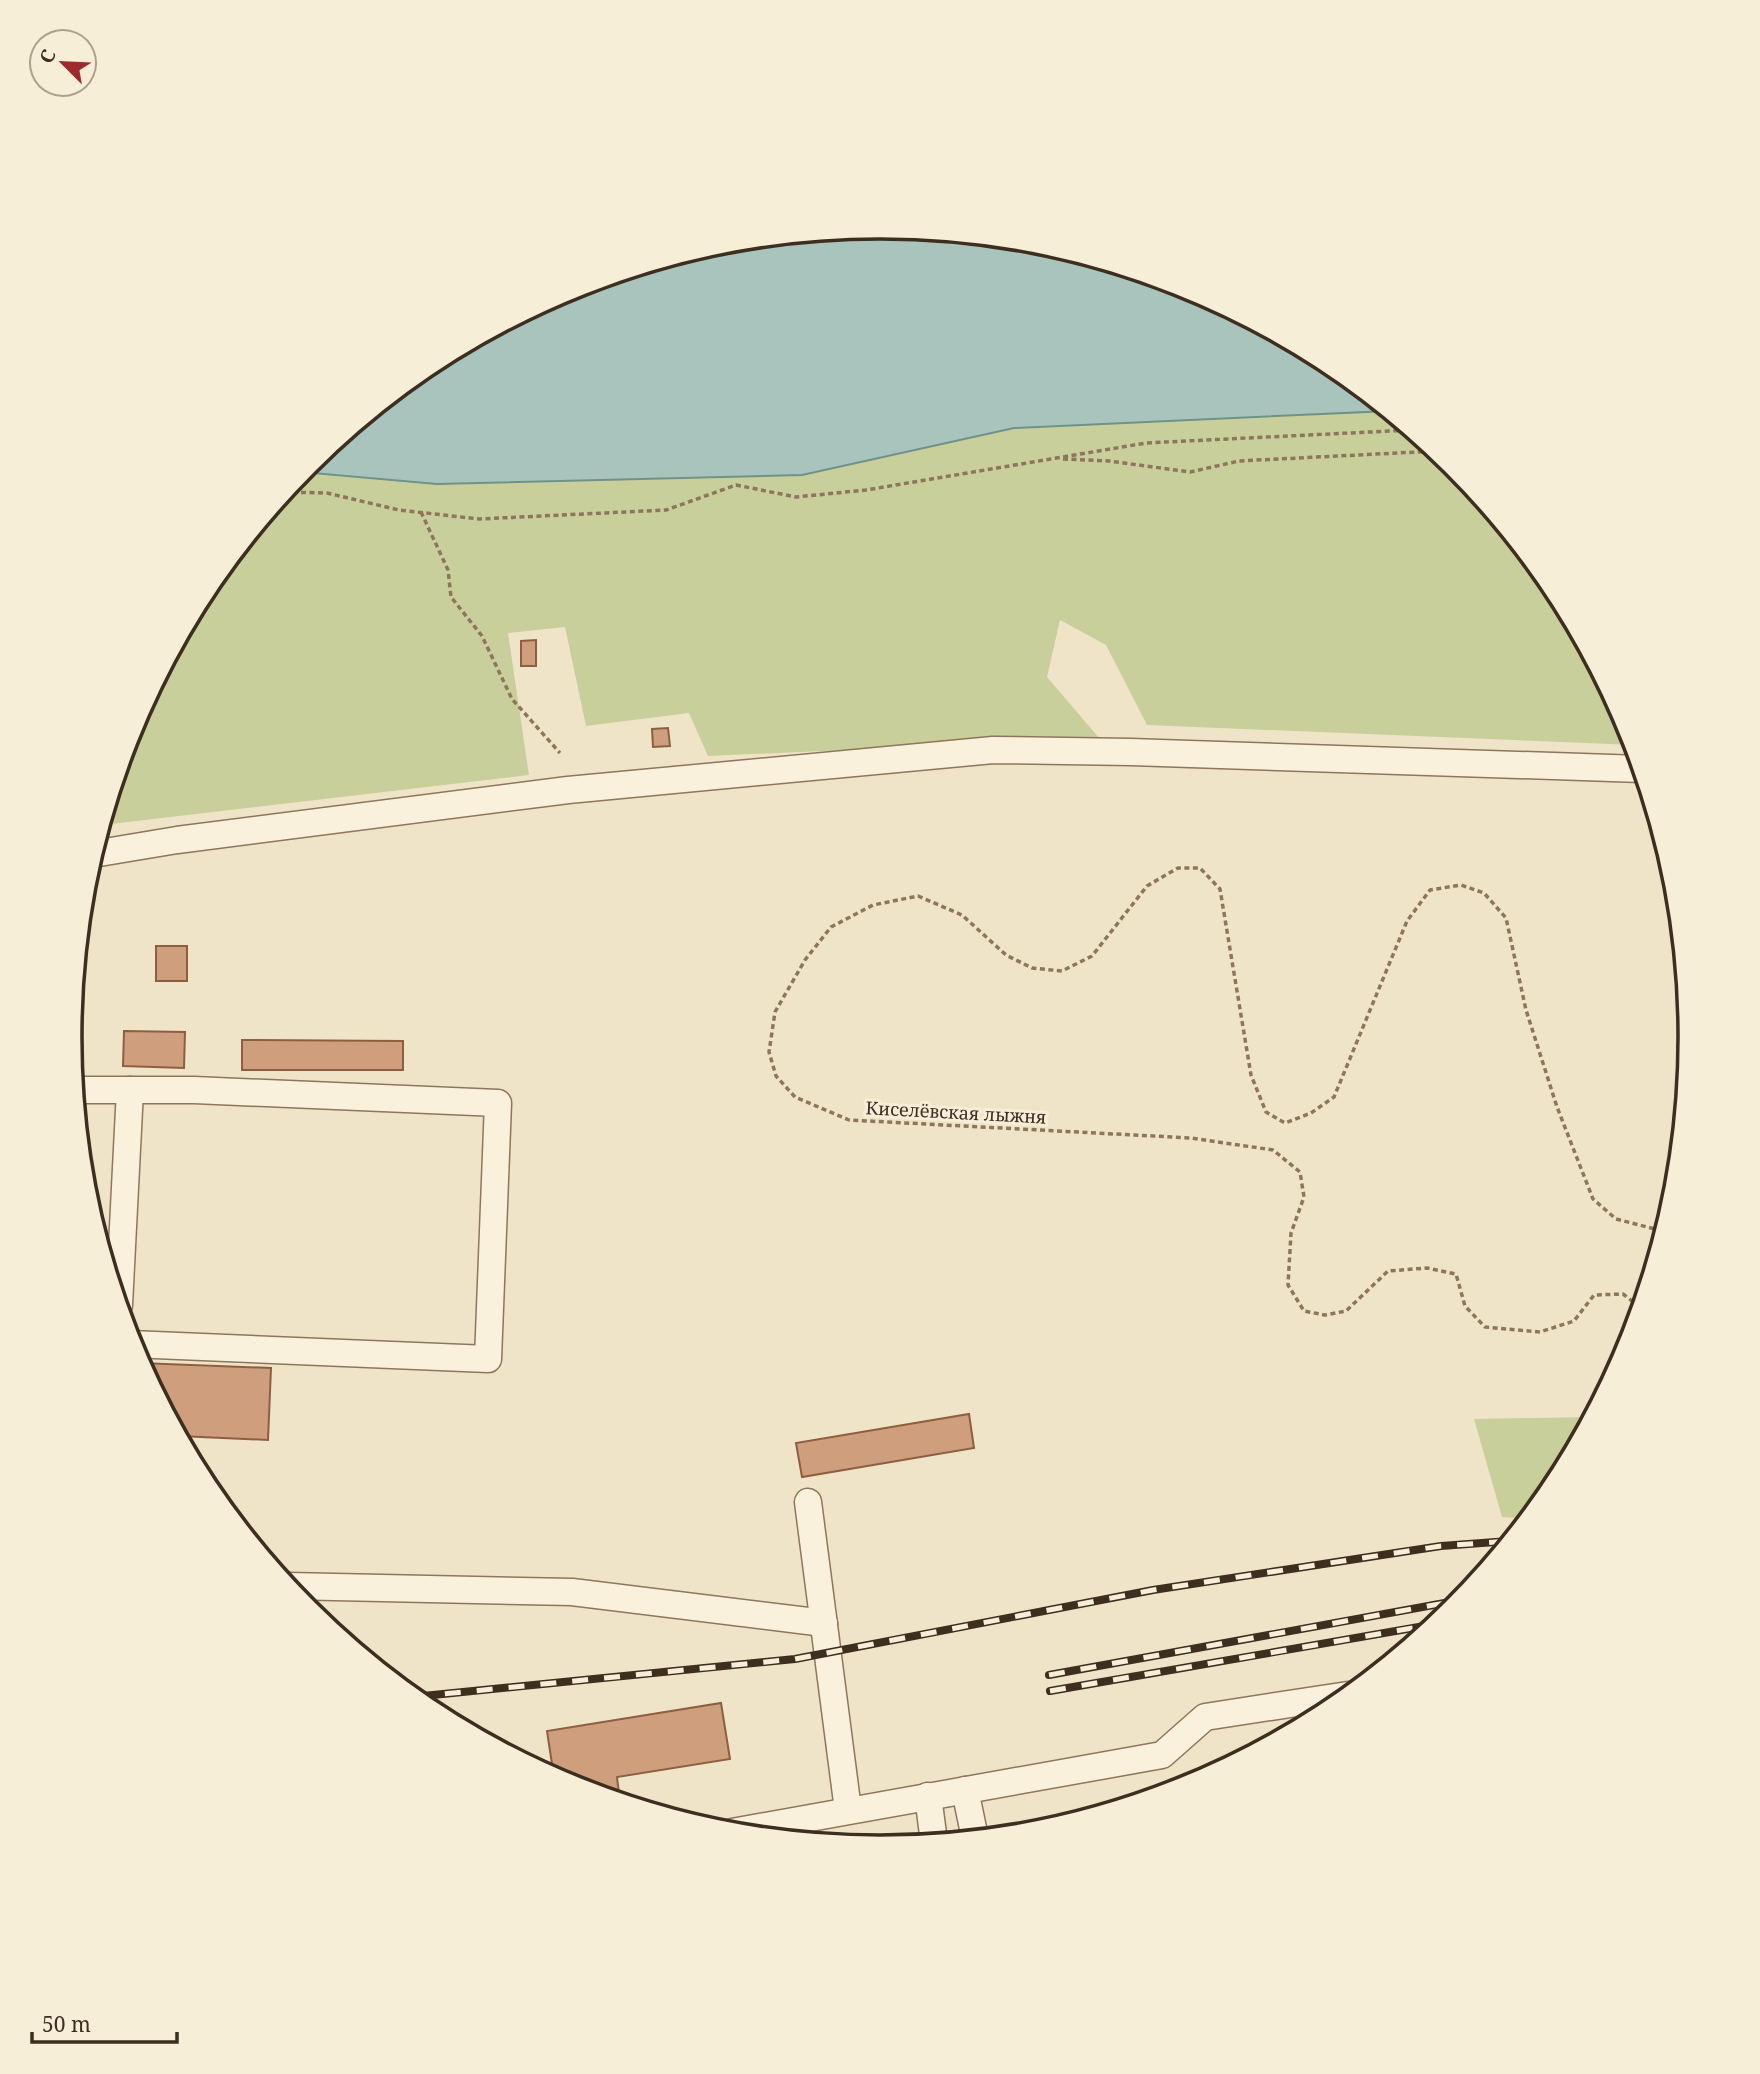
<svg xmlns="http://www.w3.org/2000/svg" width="1760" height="2074" font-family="'Noto Serif',serif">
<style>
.green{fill:#c9cf9b}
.water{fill:#a9c4bc;stroke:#6f938a;stroke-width:2}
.building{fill:#cf9f7d;stroke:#8d5f41;stroke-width:2}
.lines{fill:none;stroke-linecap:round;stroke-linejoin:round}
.minor-casing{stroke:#8d765c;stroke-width:29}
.path{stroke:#8d765c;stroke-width:3.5;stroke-dasharray:5 3.5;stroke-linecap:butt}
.minor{stroke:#faf1dc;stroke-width:26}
.rail-casing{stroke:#3d2e20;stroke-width:8}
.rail{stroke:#f7eed8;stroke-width:5;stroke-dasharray:16;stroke-linecap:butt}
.labels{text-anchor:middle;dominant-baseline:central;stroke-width:6;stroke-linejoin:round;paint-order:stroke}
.street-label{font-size:18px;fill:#3d2e20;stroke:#f7eed8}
.rim{fill:none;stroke:#3d2e20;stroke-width:3.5}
</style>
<rect width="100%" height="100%" fill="#f0e4c8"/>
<!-- green -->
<g class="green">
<path d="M1388 411 1453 465 1554 587 1628 727 1634 745 1147 725 1106 645 1060 620 1047 677 1100 739 708 756 689 713 586 726 565 627 508 633 529 775 102 825 132 727 207 587 301 472 437 484 802 475 1014 428Z"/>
<path d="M1591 1417 1553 1487 1528 1519 1502 1517 1474 1419Z"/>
</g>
<!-- water -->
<path class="water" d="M880 227 1038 243 1190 289 1330 364 1388 411 1014 428 802 475 437 484 301 472 308 464 430 363 570 289 722 242Z"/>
<!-- building -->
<g class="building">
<path d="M536 640V666H521V641Z"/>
<path d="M668 728 670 746 653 747 652 729Z"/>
<rect x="156" y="946" width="31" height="35"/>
<path d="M124 1031 185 1032 184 1068 123 1066Z"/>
<path d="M242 1040 403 1041V1070H242Z"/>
<path d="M140 1363 271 1368 268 1440 179 1436Z"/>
<path d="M969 1414 974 1448 802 1477 796 1443Z"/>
<path d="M721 1703 730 1759 617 1777 620 1801 570 1785 535 1767 552 1764 547 1731Z"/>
</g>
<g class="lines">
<defs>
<g id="minor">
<path d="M93 854 177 840 568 790 993 750 1131 752 1641 769"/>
<path d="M75 1090H194L498 1103 488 1359 131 1344"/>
<path d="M119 1305 130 1090"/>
<path d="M808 1502 848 1810"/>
<path d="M288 1586 572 1592 824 1623"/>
<path d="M965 1790 975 1838"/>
<path d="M928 1796 934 1842"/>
<path d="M732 1832 1162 1755 1205 1717 1348 1695"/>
</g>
</defs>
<!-- minor casing -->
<use href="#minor" class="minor-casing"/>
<!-- path -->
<g class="path">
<path d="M1063 459 1109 461 1190 472 1239 461 1437 451"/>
<path d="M284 492 327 493 399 510 479 519 666 510 736 485 796 497 866 490 1146 443 1411 430"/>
<path d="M421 512 448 570 451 597 482 636 512 699 560 753"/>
<path d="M1640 1307 1623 1294 1594 1295 1574 1321 1540 1332 1485 1327 1465 1306 1456 1274 1427 1268 1388 1271 1346 1311 1325 1315 1304 1311 1288 1285 1291 1233 1304 1197 1300 1172 1273 1150 1191 1138 849 1120 795 1097 776 1076 769 1052 775 1012 805 960 831 927 873 905 918 896 962 915 1006 955 1032 968 1062 971 1092 956 1147 886 1178 868H1200L1220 889 1251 1075 1266 1112 1285 1123 1311 1113 1334 1097 1407 921 1430 890 1461 885 1484 893 1506 918 1526 1010 1557 1107 1593 1199 1616 1219 1655 1229 1665 1227"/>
</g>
<!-- minor -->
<use href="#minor" class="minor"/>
<defs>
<g id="rail">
<path d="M1049 1675 1461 1600"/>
<path d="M1050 1691 1436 1624"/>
<path d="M413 1697 795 1659 1153 1590 1441 1546 1509 1541"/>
</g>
</defs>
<!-- rail casing -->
<use href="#rail" class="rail-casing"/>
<!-- rail -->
<use href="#rail" class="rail"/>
</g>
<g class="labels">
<!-- street labels -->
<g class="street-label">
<text transform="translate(956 1112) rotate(3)">Киселёвская лыжня</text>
</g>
</g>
<!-- crop -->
<path d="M0 0H1760V2074H0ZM82 1037a798 798 0 1 1 1596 0a798 798 0 1 1-1596 0Z" fill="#f7eed8" fill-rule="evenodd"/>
<path class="rim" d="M82 1037a798 798 0 1 1 1596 0a798 798 0 1 1-1596 0Z"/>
<!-- north arrow -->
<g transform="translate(63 63) rotate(294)"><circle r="33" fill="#f7eed8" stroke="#ada18e" stroke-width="2"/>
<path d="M0-5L12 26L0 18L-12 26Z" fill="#9e2a2b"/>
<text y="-10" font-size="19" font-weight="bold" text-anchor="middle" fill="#3d2e20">С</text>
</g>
<!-- scale -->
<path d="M32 2032v10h145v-10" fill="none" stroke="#3d2e20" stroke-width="3.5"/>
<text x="42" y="2032" font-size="21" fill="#3d2e20" stroke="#f7eed8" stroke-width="5" paint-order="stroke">50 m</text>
</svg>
